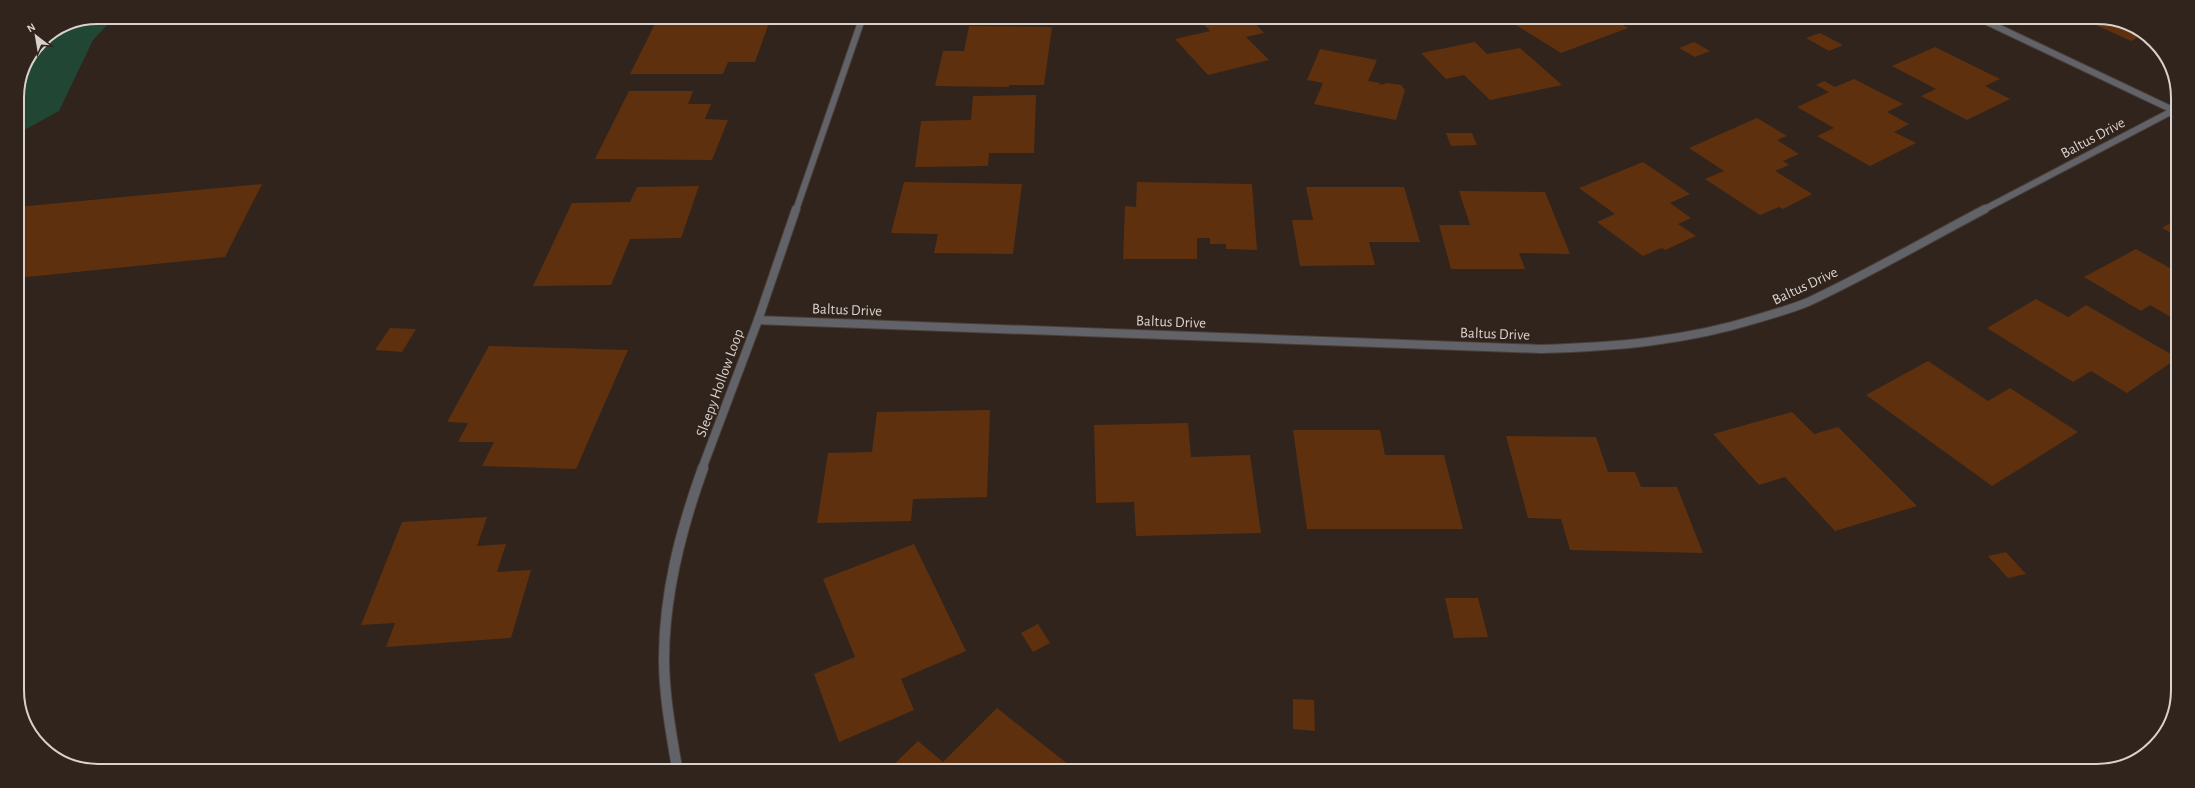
<svg xmlns="http://www.w3.org/2000/svg" width="2195" height="788" font-family="'Alegreya Sans',sans-serif">
<style>
.green{fill:#224634}
.building{fill:#5f300d}
.lines{fill:none;stroke-linecap:round;stroke-linejoin:round}
.minor-far2-casing{stroke:#4b4039;stroke-width:8}
.minor-far1-casing{stroke:#4b4039;stroke-width:10}
.minor-casing{stroke:#4b4039;stroke-width:12}
.minor-far2{stroke:#616369;stroke-width:6}
.minor-far1{stroke:#616369;stroke-width:8}
.minor{stroke:#616369;stroke-width:10}
.labels{text-anchor:middle;dominant-baseline:central;stroke-width:3;stroke-linejoin:round;paint-order:stroke}
.street-label{font-size:15px;fill:#d9d1cc;stroke:#30241d}
.rim{fill:none;stroke:#d9d1cc;stroke-width:2}
</style>
<rect width="100%" height="100%" fill="#30241d"/>
<!-- green -->
<path class="green" d="M98 17H115L93 40 59 111 17 134V93L25 62 41 41 67 23Z"/>
<!-- building -->
<g class="building">
<path d="M658 18H752L750 23H769L755 62H728L723 74H630Z"/>
<path d="M1199 19H1251L1264 33 1246 37 1269 60 1208 75 1175 39 1210 31Z"/>
<path d="M1508 20H1614L1628 28 1561 53Z"/>
<path d="M2087 21H2123L2143 35 2131 41Z"/>
<path d="M969 26 1052 27 1044 85H1009V87L935 86 943 51H964Z"/>
<path d="M1820 33 1843 45 1829 51 1806 38Z"/>
<path d="M1475 42 1487 54 1520 48 1562 85 1490 100 1464 75 1446 79 1421 53Z"/>
<path d="M1694 42 1710 51 1695 57 1679 48Z"/>
<path d="M1935 47 2000 79 1985 86 2010 99 1967 120 1921 96 1936 89 1892 66Z"/>
<path d="M1320 49 1377 60 1368 81 1380 83 1379 85 1388 83 1401 85 1405 90 1396 120 1314 104 1323 83 1307 80Z"/>
<path d="M1854 79 1903 104 1887 112 1909 124 1894 132 1916 143 1870 166 1817 136 1834 128 1797 107 1829 92 1816 85 1824 81 1835 87Z"/>
<path d="M629 91H693L688 104H711L705 119 728 120 712 160 595 159Z"/>
<path d="M1036 95 1034 153H989L988 166 915 167 921 121 971 120 973 96Z"/>
<path d="M1757 118 1787 136 1777 140 1799 154 1783 161 1789 165 1775 171 1812 194 1783 209 1779 207 1760 215 1705 179 1724 171 1689 148Z"/>
<path d="M1446 133H1472L1477 145 1451 146Z"/>
<path d="M1643 162 1690 194 1670 203 1691 218 1678 224 1696 236 1665 250 1662 248 1643 256 1597 222 1615 214 1579 188Z"/>
<path d="M904 182 1022 184 1013 254 934 253 938 234 891 233Z"/>
<path d="M1137 182 1252 184 1257 250 1226 249V244H1210V238H1197V259H1123L1125 206 1136 207Z"/>
<path d="M262 184 225 257 17 278V207Z"/>
<path d="M699 186 681 238 630 239 611 285 533 286 572 203 630 202 637 187Z"/>
<path d="M1306 187H1404L1420 242H1369L1375 265 1300 266 1292 220H1313Z"/>
<path d="M1459 191 1545 192 1570 254 1519 253 1525 269H1451L1439 225H1470Z"/>
<path d="M2177 219V236L2162 228Z"/>
<path d="M2136 249 2177 272 2176 320 2150 305 2141 311 2084 277Z"/>
<path d="M2036 299 2068 317 2086 305 2176 357V359L2127 393 2091 371 2073 382 1987 328Z"/>
<path d="M390 328 416 329 402 352 375 350Z"/>
<path d="M489 346 628 350 576 469 482 466 494 442H458L468 423 447 422Z"/>
<path d="M1928 361 1988 401 2010 388 2078 432 1992 486 1866 395Z"/>
<path d="M990 410 987 497 913 499 911 521 817 523 828 453 872 452 877 412Z"/>
<path d="M1792 412 1814 434 1838 427 1917 506 1835 531 1785 477 1759 485 1713 434Z"/>
<path d="M1188 423 1191 457 1250 455 1261 533 1136 536 1134 502 1096 503 1094 425Z"/>
<path d="M1293 430H1380L1385 455H1444L1463 529H1307Z"/>
<path d="M1506 436 1596 437 1608 472H1635L1641 487H1677L1703 553 1570 550 1561 519 1528 518Z"/>
<path d="M487 517 477 546 506 544 497 572 531 570 511 638 386 647 395 623 361 625 402 522Z"/>
<path d="M914 544 966 651 901 679 914 710 839 742 814 674 855 657 823 579Z"/>
<path d="M2006 552 2026 574 2008 578 1988 556Z"/>
<path d="M1445 598H1478L1488 637 1454 638Z"/>
<path d="M1038 624 1050 643 1033 652 1021 633Z"/>
<path d="M1293 699 1314 700 1315 731 1293 729Z"/>
<path d="M997 708 1074 769 890 768 918 741 943 762Z"/>
</g>
<g class="lines">
<defs>
<g id="minor-far2">
<path d="M1985 21 2177 112"/>
<path d="M796 210 862 19"/>
<path d="M1983 210 2178 108"/>
</g>
<g id="minor-far1">
<path d="M758 320 1541 349C1614 347 1686 341 1756 319 1773 314 1791 309 1808 302 1868 274 1926 240 1985 209"/>
<path d="M702 469 758 320 796 209"/>
</g>
<path id="minor" d="M677 768C671 732 664 695 664 659 664 593 681 529 703 468"/>
</defs>
<!-- minor-far2 casing -->
<use href="#minor-far2" class="minor-far2-casing"/>
<!-- minor-far1 casing -->
<use href="#minor-far1" class="minor-far1-casing"/>
<!-- minor casing -->
<use href="#minor" class="minor-casing"/>
<!-- minor-far2 -->
<use href="#minor-far2" class="minor-far2"/>
<!-- minor-far1 -->
<use href="#minor-far1" class="minor-far1"/>
<!-- minor -->
<use href="#minor" class="minor"/>
</g>
<g class="labels">
<!-- street labels -->
<g class="street-label">
<text transform="translate(2093 138) rotate(-28)">Baltus Drive</text>
<text transform="translate(1805 286) rotate(-25)">Baltus Drive</text>
<text transform="translate(847 310) rotate(2)">Baltus Drive</text>
<text transform="translate(1171 322) rotate(2)">Baltus Drive</text>
<text transform="translate(1495 334) rotate(2)">Baltus Drive</text>
<text transform="translate(720 383) rotate(-70)">Sleepy Hollow Loop</text>
</g>
</g>
<!-- crop -->
<path d="M0 0H2195V788H0ZM98 24H2097A74 74 0 0 1 2171 98V690A74 74 0 0 1 2097 764H98A74 74 0 0 1 24 690V98A74 74 0 0 1 98 24Z" fill="#30241d" fill-rule="evenodd"/>
<path class="rim" d="M98 24H2097A74 74 0 0 1 2171 98V690A74 74 0 0 1 2097 764H98A74 74 0 0 1 24 690V98A74 74 0 0 1 98 24Z"/>
<!-- north arrow -->
<g transform="translate(36 36) rotate(329)" stroke="#30241d" stroke-width="3" paint-order="stroke">
<path d="M0-3L7 15L0 10L-7 15Z" fill="#d9d1cc"/>
<text y="-6" font-size="11" font-weight="bold" text-anchor="middle" fill="#d9d1cc">N</text>
</g>
</svg>
